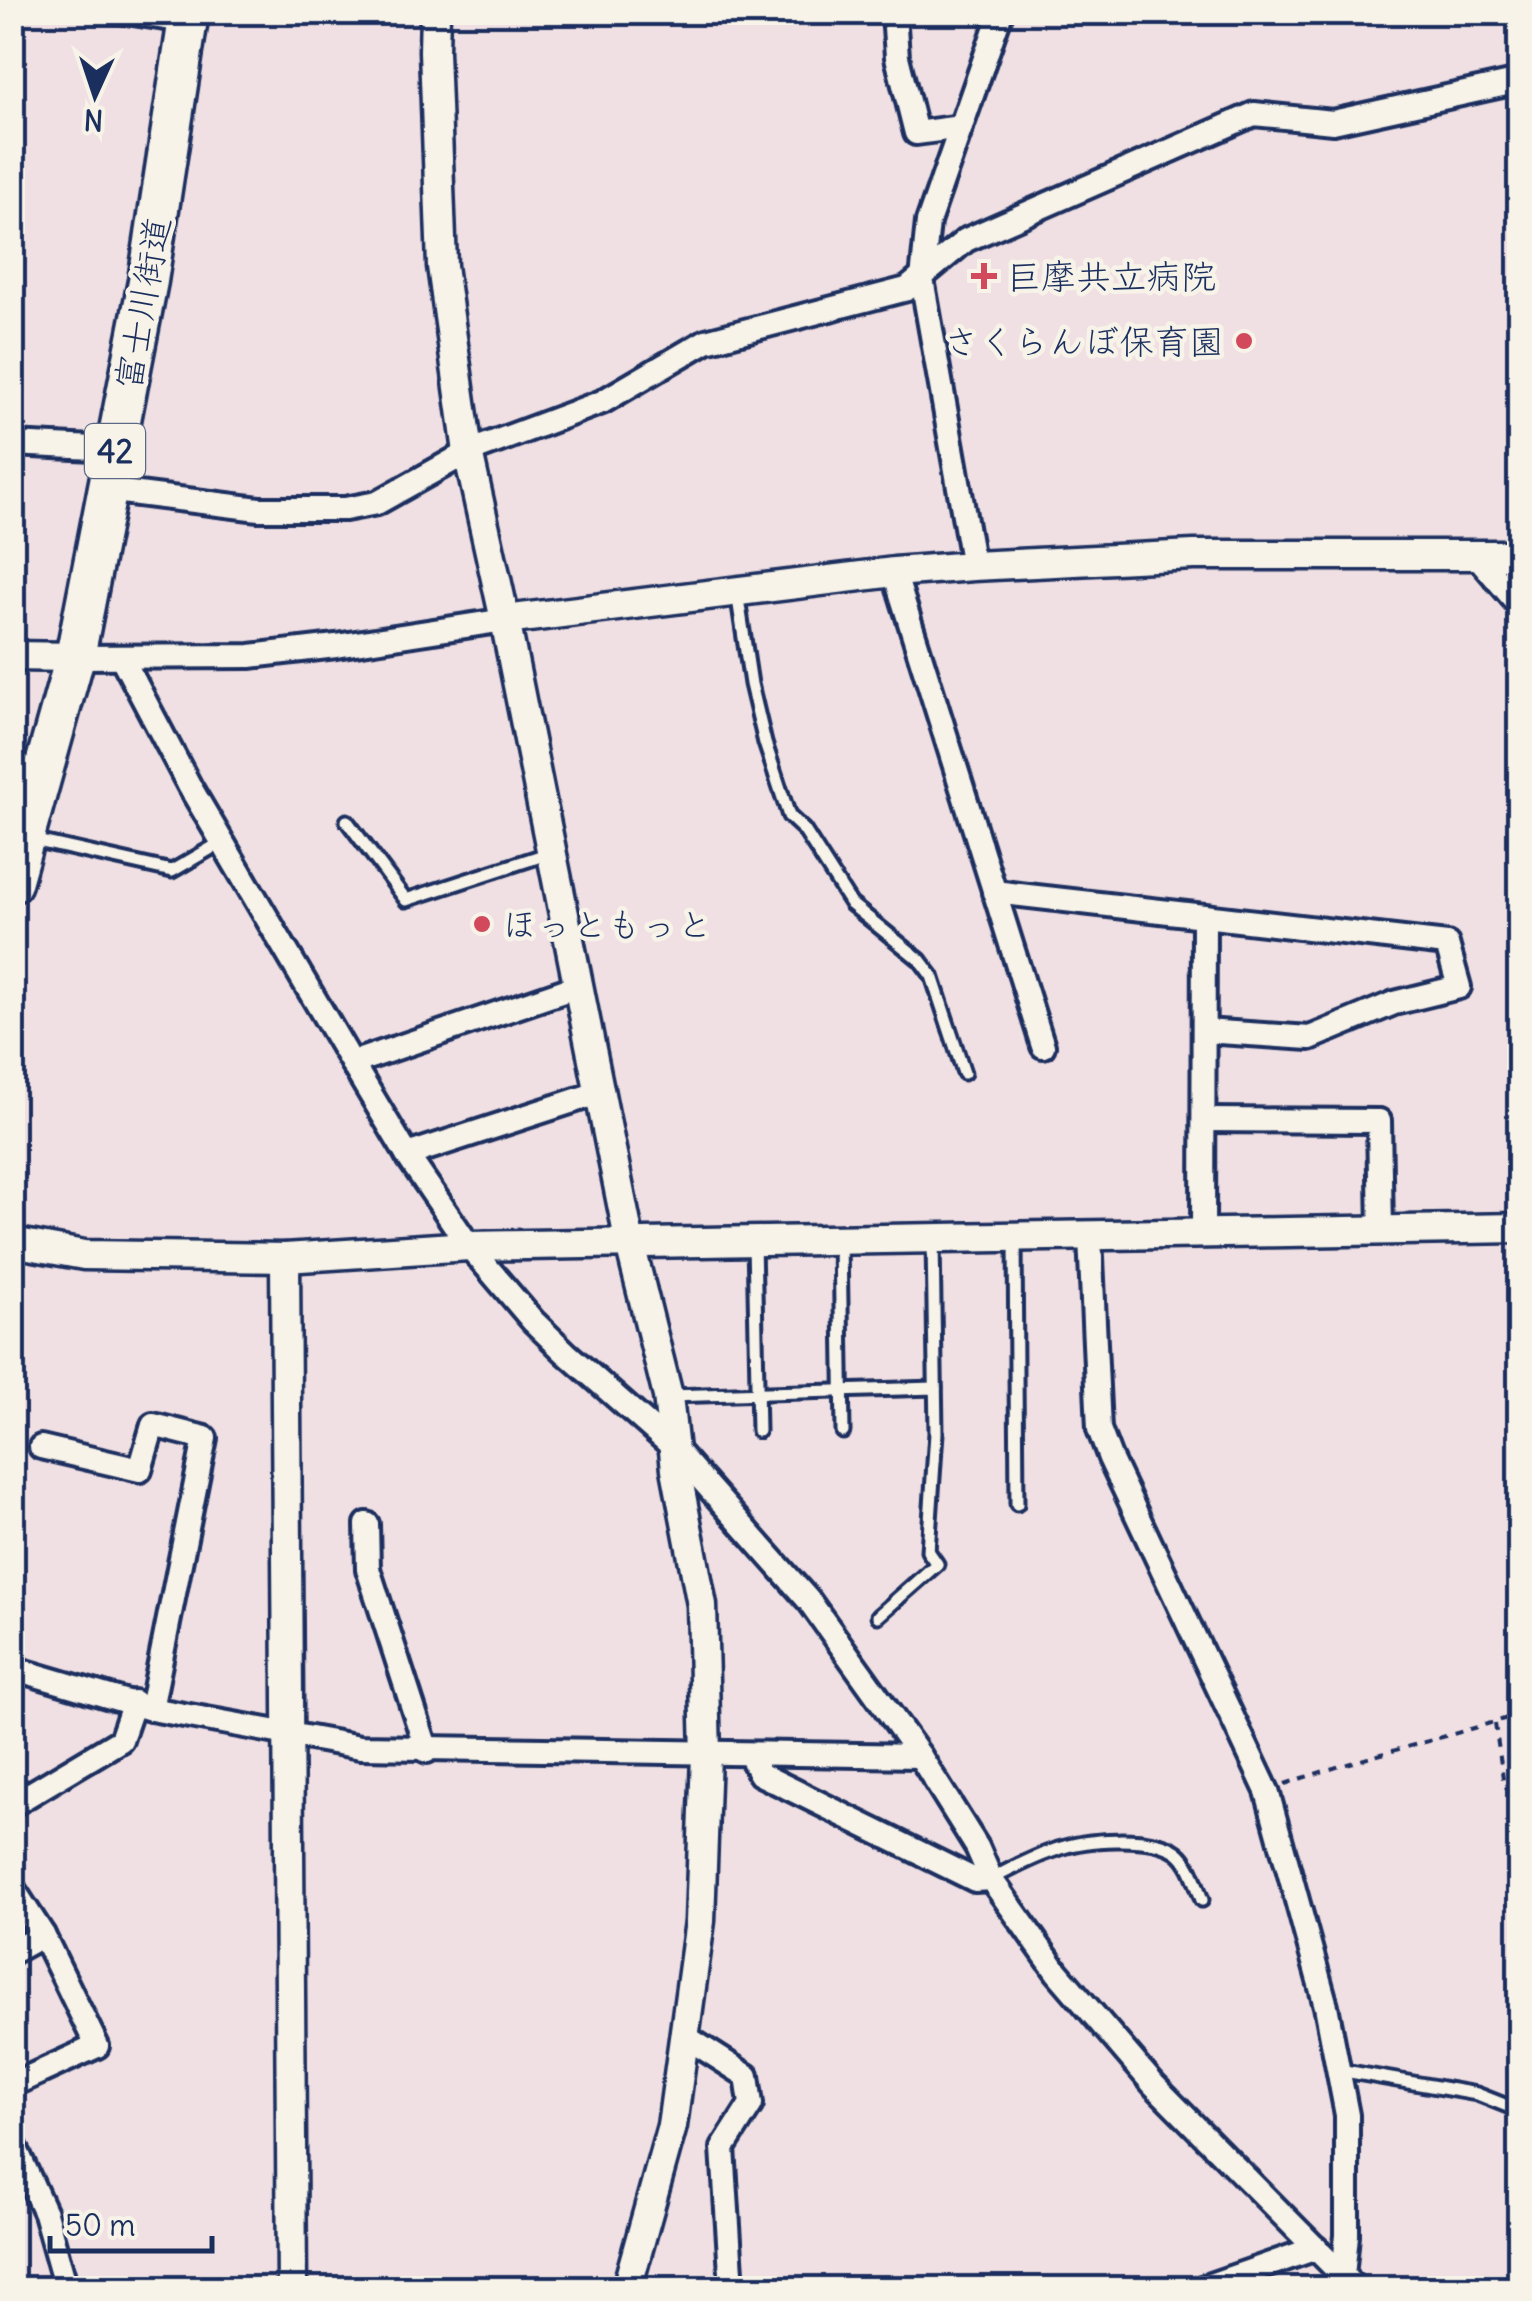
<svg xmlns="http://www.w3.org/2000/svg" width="1532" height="2301" font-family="Delius,'Klee One',sans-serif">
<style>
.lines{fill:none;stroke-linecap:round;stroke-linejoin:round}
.service-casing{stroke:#1b2f5e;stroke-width:19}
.minor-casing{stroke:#1b2f5e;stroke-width:30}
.tertiary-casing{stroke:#1b2f5e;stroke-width:35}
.primary-casing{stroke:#1b2f5e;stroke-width:45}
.path{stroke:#1b2f5e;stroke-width:4;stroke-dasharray:8 8;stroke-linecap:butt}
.service{stroke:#f7f3e8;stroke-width:11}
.minor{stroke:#f7f3e8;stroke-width:22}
.tertiary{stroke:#f7f3e8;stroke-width:28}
.primary{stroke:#f7f3e8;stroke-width:38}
.poi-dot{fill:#d1495b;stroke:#f7f3e8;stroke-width:4}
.labels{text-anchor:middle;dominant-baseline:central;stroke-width:9;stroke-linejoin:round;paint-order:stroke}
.shield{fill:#f7f3e8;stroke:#5d6a87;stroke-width:2.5}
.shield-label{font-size:32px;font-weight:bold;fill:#1b2f5e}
.poi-label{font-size:35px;fill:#1b2f5e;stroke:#f7f3e8;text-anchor:start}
.street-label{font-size:35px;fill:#1b2f5e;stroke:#f7f3e8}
</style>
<rect width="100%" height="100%" fill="#f1e0e3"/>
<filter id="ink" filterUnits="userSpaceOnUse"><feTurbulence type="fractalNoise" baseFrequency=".01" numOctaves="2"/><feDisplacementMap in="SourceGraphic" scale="20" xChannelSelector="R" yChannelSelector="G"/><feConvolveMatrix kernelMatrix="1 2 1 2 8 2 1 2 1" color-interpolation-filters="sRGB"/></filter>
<g filter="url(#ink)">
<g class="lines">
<defs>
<g id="service">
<path d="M92 12 182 26"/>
<path d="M737 592 751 684 765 743 789 816 804 830 851 904 920 960 932 976 964 1073"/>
<path d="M347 821 406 900 550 853"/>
<path d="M28 839 172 871 222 842"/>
<path d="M1015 1238 1017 1504"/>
<path d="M840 1241 843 1432"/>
<path d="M754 1242 758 1431"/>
<path d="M670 1396 935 1388"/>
<path d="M878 1616 937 1564 928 1551 936 1433 933 1240"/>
<path d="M991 1879C1012 1869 1033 1857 1055 1850 1084 1839 1151 1834 1177 1852 1191 1863 1196 1884 1202 1900"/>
<path d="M1339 2070 1477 2094 1520 2111"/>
</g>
<g id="minor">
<path d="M894 12 897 57 916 133 961 127"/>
<path d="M12 444 115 449"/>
<path d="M106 490 259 509H345L377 503 468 452 602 402 706 341 907 289 966 240 1254 114 1333 122 1520 81"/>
<path d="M1476 555 1520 606"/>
<path d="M973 566 922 279 928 222 1001 12"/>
<path d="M894 572 1043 1046"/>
<path d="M75 657 250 656 336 646 505 620"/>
<path d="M122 658 190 787 352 1063 407 1155 469 1246 533 1321 566 1353 673 1447 810 1602 920 1756 977 1847 991 1879 1057 1972 1154 2085 1355 2288"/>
<path d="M994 892 1204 916 1203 1235"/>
<path d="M1204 1031 1310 1038 1394 1003 1459 987 1447 944 1204 916"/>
<path d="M352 1063 578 986"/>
<path d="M1204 1120 1379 1121 1381 1231"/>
<path d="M407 1155 601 1092"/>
<path d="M1090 1237 1099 1429 1110 1458 1267 1791 1326 2006 1347 2115V2235L1343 2276"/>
<path d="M41 1447 140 1470 153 1425 205 1438 151 1709"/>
<path d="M367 1524 368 1569 427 1751"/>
<path d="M12 1668 151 1709 360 1747 920 1756"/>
<path d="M750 1755 760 1774 975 1880 991 1879"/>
<path d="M12 1805 121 1740 134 1702"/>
<path d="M12 1887 43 1935 97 2046 12 2085"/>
<path d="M12 1952 43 1935"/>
<path d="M686 2037 747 2076 751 2104 723 2148 732 2288"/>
<path d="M12 2140 45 2213 66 2288"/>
<path d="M1202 2288 1316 2248"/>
</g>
<g id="tertiary">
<path d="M435 12 434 51 442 266 468 452 505 620 630 1244 668 1396 676 1469 702 1605 706 1755 700 1921 672 2126 627 2288"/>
<path d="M505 620 894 572 973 566 1194 555H1520"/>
<path d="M12 656 75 657"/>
<path d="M12 1242 84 1255 285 1258 469 1246 1520 1228"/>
<path d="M285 1258 292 2288"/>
</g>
<path id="primary" d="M12 883 75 657 148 281 189 12"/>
</defs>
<!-- service casing -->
<use href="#service" class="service-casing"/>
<!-- minor casing -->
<use href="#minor" class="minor-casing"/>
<!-- tertiary casing -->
<use href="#tertiary" class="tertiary-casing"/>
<!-- primary casing -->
<use href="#primary" class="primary-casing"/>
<!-- path -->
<g class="path">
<path d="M1495 1724 1504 1785 1520 1802"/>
<path d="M1285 1784C1362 1757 1442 1739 1520 1714"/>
</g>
<!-- service -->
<use href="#service" class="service"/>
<!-- minor -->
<use href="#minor" class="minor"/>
<!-- tertiary -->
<use href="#tertiary" class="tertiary"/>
<!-- primary -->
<use href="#primary" class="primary"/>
</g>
</g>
<!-- markers -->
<g class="poi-dot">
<path d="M979 261h10v10h10v10h-10v10h-10v-10h-10v-10h10z"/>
<circle cx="1244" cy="341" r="10"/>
<circle cx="482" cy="924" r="10"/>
</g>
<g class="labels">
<!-- shield labels -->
<rect class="shield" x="85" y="424" width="60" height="54" rx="8"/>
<g class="shield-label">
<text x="115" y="451">42</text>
</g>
<!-- poi labels -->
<g class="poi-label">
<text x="1006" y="276">巨摩共立病院</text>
<text x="1224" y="341" text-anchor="end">さくらんぼ保育園</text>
<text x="502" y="924">ほっともっと</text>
</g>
<!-- street labels -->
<g class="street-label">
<text transform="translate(142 303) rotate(-80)">富士川街道</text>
</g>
</g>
<!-- margin -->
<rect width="1532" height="2301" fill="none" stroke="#f7f3e8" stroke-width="50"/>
<rect x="25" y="25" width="1482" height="2251" fill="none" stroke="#1b2f5e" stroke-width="4" filter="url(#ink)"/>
<!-- north arrow -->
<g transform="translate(95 95) rotate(183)" stroke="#f7f3e8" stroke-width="8" paint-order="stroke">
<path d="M0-8L18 38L0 25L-18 38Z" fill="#1b2f5e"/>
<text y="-15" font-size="28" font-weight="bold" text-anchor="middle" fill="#1b2f5e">N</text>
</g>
<!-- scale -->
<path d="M50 2236v15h162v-15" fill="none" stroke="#1b2f5e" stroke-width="5"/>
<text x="65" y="2236" font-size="30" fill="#1b2f5e" stroke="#f7f3e8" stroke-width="8" paint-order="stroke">50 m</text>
</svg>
